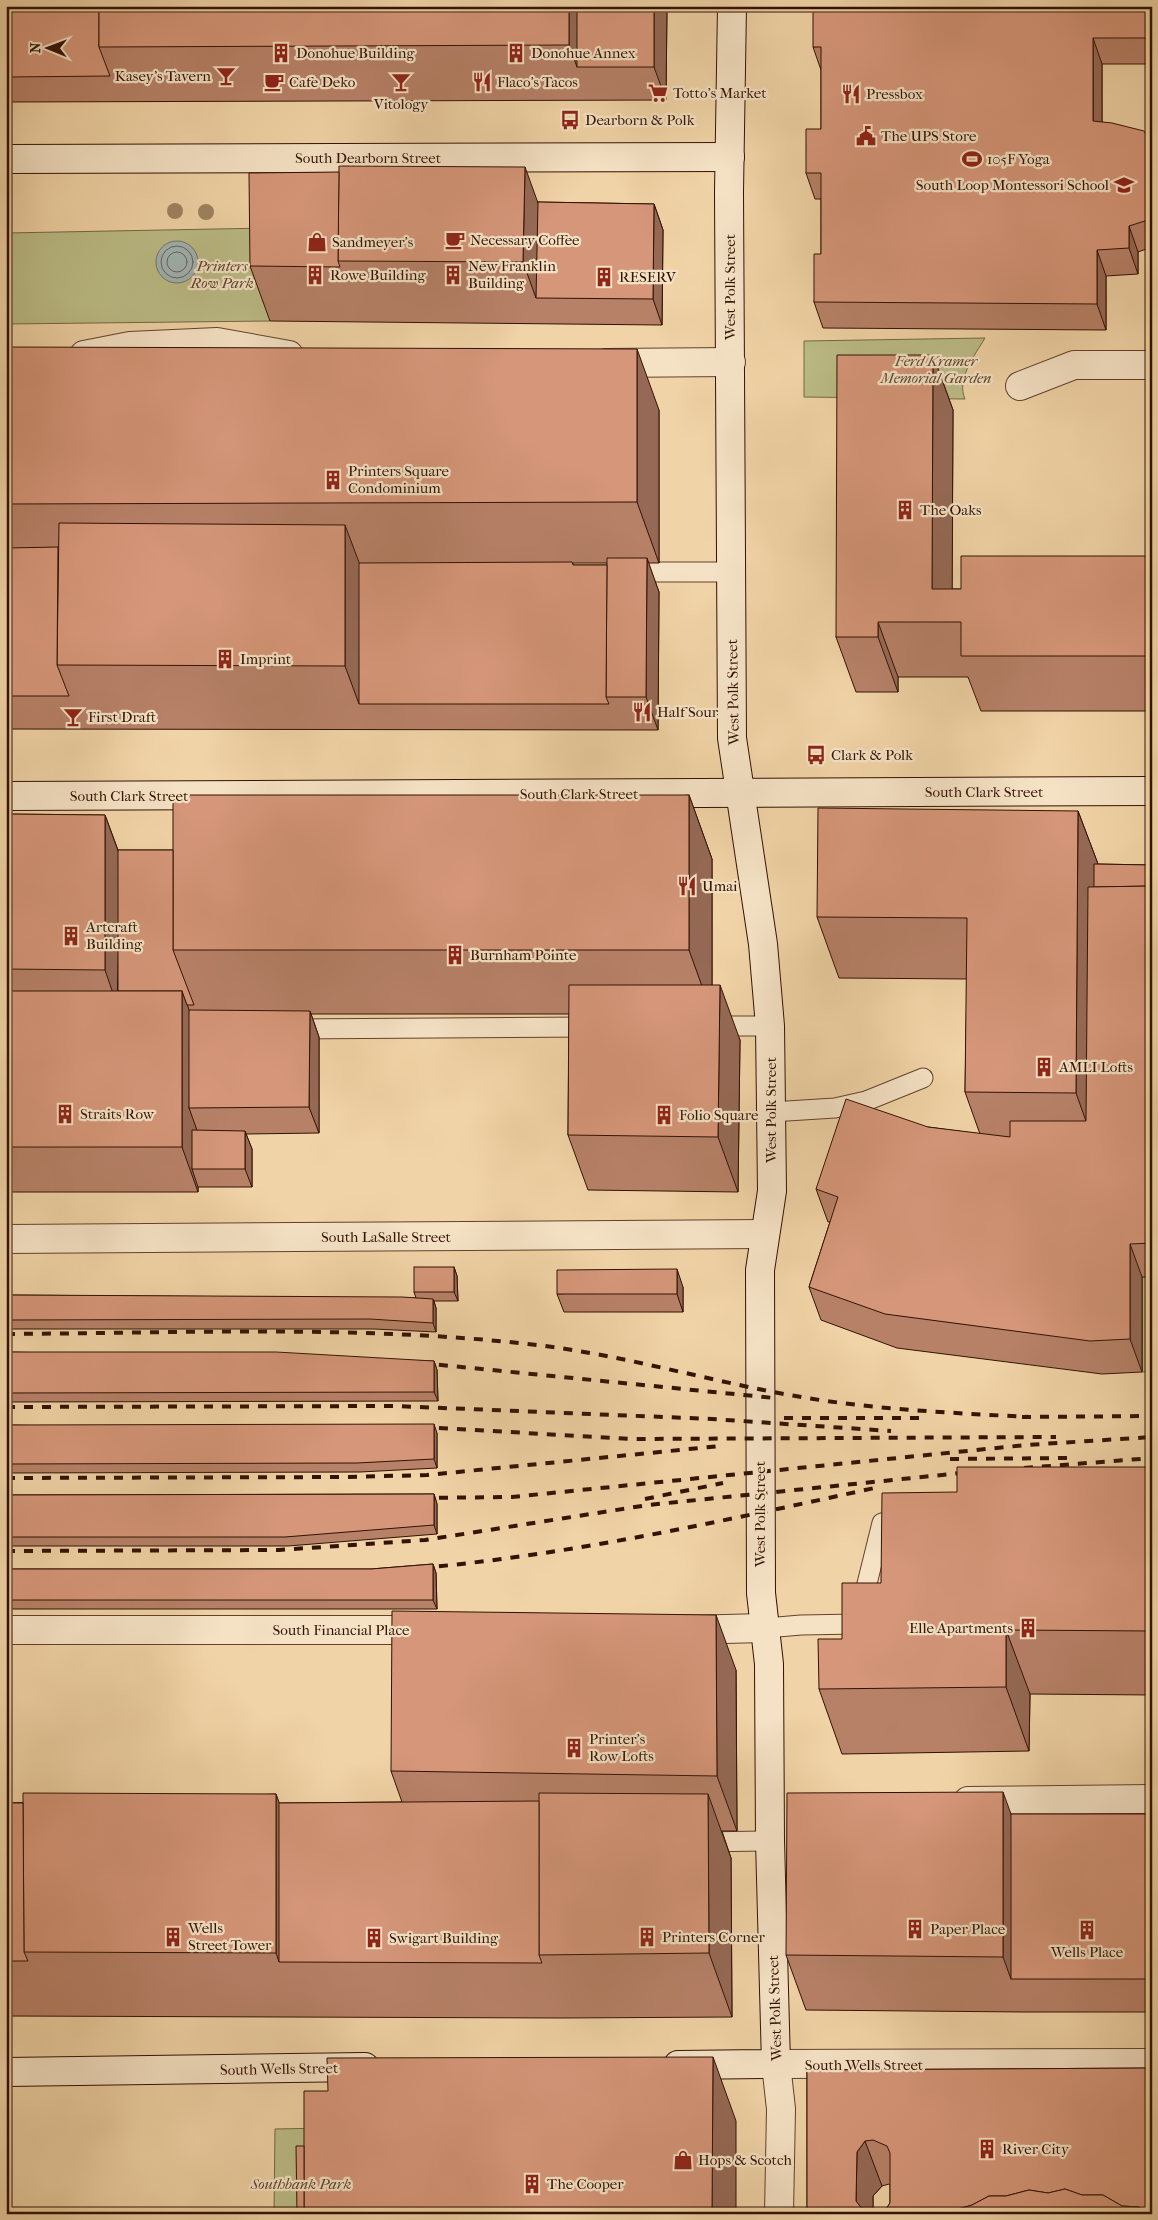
<svg xmlns="http://www.w3.org/2000/svg" width="1158" height="2220" font-family="'IM FELL French Canon',serif">
<style>
.green{fill:#bbbc86;stroke:#766744}
.water{fill:#a0b4b4;stroke:#74736d}
.lines{fill:none;stroke-linecap:round;stroke-linejoin:round}
.shore{stroke:#69635c;stroke-width:1}
.service-casing{stroke:#62422c;stroke-width:21}
.minor-casing{stroke:#62422c;stroke-width:30}
.tertiary-casing{stroke:#62422c;stroke-width:30}
.secondary-casing{stroke:#321203;stroke-width:30}
.service{stroke:#f5e2c5;stroke-width:19}
.minor{stroke:#f5e2c5;stroke-width:28}
.tertiary{stroke:#f5e2c5;stroke-width:28}
.secondary{stroke:#f5e2c5;stroke-width:28}
.rail{stroke:#321203;stroke-width:4;stroke-dasharray:9 9;stroke-linecap:butt}
.tree{fill:#9e8562}
.wall{fill:#b78168;stroke:#321203;fill-rule:evenodd}
.shaded-wall{fill:#956955;stroke:#321203}
.building{fill:#d59679;stroke:#321203}
.labels{text-anchor:middle;dominant-baseline:central;stroke-width:4.5;stroke-linejoin:round;paint-order:stroke}
.poi-label{font-size:15px;fill:#321203;stroke:#f5e2c5;text-anchor:start}
.street-label{font-size:15px;fill:#321203;stroke:#f5e2c5}
.park-label{font-size:15px;font-style:italic;fill:#5b452a;stroke:#f5e2c5}
</style>
<rect width="100%" height="100%" fill="#f0d3a6"/>
<filter id="stains"><feTurbulence type="fractalNoise" baseFrequency=".004" numOctaves="4"/><feColorMatrix values="0 0 0 0 .2 0 0 0 0 .09 0 0 0 0 .02 0 0 0 .5 -.17"/></filter>
<radialGradient id="worn" r=".72"><stop offset=".6" stop-color="#630" stop-opacity="0"/><stop offset="1" stop-color="#630" stop-opacity=".3"/></radialGradient>
<!-- green -->
<g class="green">
<path d="M269 228 270 321 6 324V233Z"/>
<path d="M985 338C975 355 956 379 965 399L804 397V341Z"/>
<path d="M1152 1276V1372H1142V1277Z"/>
<path d="M328 2128V2214H274L275 2129Z"/>
</g>
<!-- water -->
<circle class="water" cx="177" cy="262" r="21"/>
<g class="lines">
<!-- shore -->
<g class="shore">
<circle cx="177" cy="262" r="16"/>
<circle cx="177" cy="262" r="10"/>
</g>
<defs>
<g id="service">
<path d="M626 572H732"/>
<path d="M710 1026H770"/>
<path d="M290 1029 592 1027"/>
<path d="M771 1112 835 1108 866 1101 923 1078"/>
<path d="M766 1628 801 1625 857 1624 882 1523 904 1516"/>
<path d="M701 1842 770 1841"/>
</g>
<g id="minor">
<path d="M84 355 130 346 217 342 289 355"/>
<path d="M606 363 731 362"/>
<path d="M1020 386 1074 365H1152"/>
<path d="M6 1239 765 1234"/>
<path d="M6 1630H430"/>
<path d="M685 1630 766 1628"/>
<path d="M968 1801 1152 1799"/>
<path d="M776 2064 781 2109 779 2214"/>
</g>
<path id="tertiary" d="M776 2064 1152 2063"/>
<g id="secondary">
<path d="M6 159 730 157"/>
<path d="M6 796 1152 791"/>
<path d="M678 2065 776 2064 770 1841 769 1664 761 1593 760 1270 772 1191 770 1026 763 944 732 738 729 192 732 6"/>
<path d="M6 2072 365 2067"/>
</g>
</defs>
<!-- service casing -->
<use href="#service" class="service-casing"/>
<!-- minor casing -->
<use href="#minor" class="minor-casing"/>
<!-- tertiary casing -->
<use href="#tertiary" class="tertiary-casing"/>
<!-- secondary casing -->
<use href="#secondary" class="secondary-casing"/>
<!-- service -->
<use href="#service" class="service"/>
<!-- minor -->
<use href="#minor" class="minor"/>
<!-- tertiary -->
<use href="#tertiary" class="tertiary"/>
<!-- secondary -->
<use href="#secondary" class="secondary"/>
<!-- rail -->
<g class="rail">
<path d="M6 1334C180 1333 356 1325 528 1344 623 1354 714 1383 807 1398 881 1410 955 1413 1029 1417"/>
<path d="M421 1363 774 1398"/>
<path d="M6 1407 395 1406 712 1419 891 1431"/>
<path d="M1022 1417 1152 1416"/>
<path d="M784 1418H919"/>
<path d="M421 1427 632 1439 1056 1437"/>
<path d="M950 1459 1070 1458"/>
<path d="M1024 1468 1152 1458"/>
<path d="M6 1478 348 1477 427 1475 720 1446"/>
<path d="M421 1498 512 1497 1026 1445 1152 1437"/>
<path d="M645 1499 723 1483"/>
<path d="M6 1551 279 1550 425 1540 648 1505 971 1472"/>
<path d="M421 1568C576 1554 727 1520 879 1487"/>
</g>
</g>
<!-- trees -->
<g class="tree">
<circle cx="175" cy="211" r="8"/>
<circle cx="206" cy="212" r="8"/>
</g>
<!-- wall -->
<g class="wall">
<path d="M6 6H667L666 100 6 102Z"/>
<path d="M1152 6V64H1102V122L1152 140V247L1138 252V274L1106 276V330L823 328 814 302 821 254V199H815L806 173 821 129V70L813 47Z"/>
<path d="M538 202 654 204 663 230 662 325 270 321 250 266Z"/>
<path d="M6 347 659 410V563H648L659 592 658 730 6 729ZM573 563H607V565H573Z"/>
<path d="M933 355 953 410 952 589H961L1152 556V711H981L968 677H898V692H856L836 637Z"/>
<path d="M689 795 712 859V985L740 1040 738 1192 588 1190 568 1135 569 1014H311L319 1037V1133L246 1134 252 1149V1187H198V1192H6V814L105 815 118 850H173Z"/>
<path d="M1078 811 1098 864 1152 865V1277H1142V1372L1102 1374 897 1348 821 1320 809 1287 830 1222H828L816 1189 928 1127 980 1134 965 1092 967 979 839 978 817 917Z"/>
<path d="M454 1267 457 1276 458 1301H434L436 1308V1332L374 1329H6V1295L416 1298 414 1292Z"/>
<path d="M683 1287V1312H564L557 1294Z"/>
<path d="M6 1352 434 1361 437 1370 438 1401 6 1402Z"/>
<path d="M6 1425 437 1433V1468L360 1472 6 1473Z"/>
<path d="M1152 1467V1695L1030 1694 1029 1751 842 1754 819 1689 842 1639 881 1583 957 1492Z"/>
<path d="M434 1494 437 1504V1534L288 1546H6V1495Z"/>
<path d="M433 1564 436 1573 437 1609H6V1569H371Z"/>
<path d="M736 1670 737 1831H722L731 1858 732 2017 562 2018 6 2016V1803L276 1794 279 1803 402 1802 391 1771Z"/>
<path d="M1011 1814H1152V2012H1023L806 2010 786 1955Z"/>
<path d="M1152 2068 884 2212 890 2203V2185L889 2184 882 2186 873 2196V2214H807V2070Z"/>
</g>
<!-- shaded-wall -->
<g class="shaded-wall">
<path d="M569 6H590L577 67 569 45Z"/>
<path d="M654 6H667L666 100 654 67Z"/>
<path d="M1093 38 1102 64V147L1093 121Z"/>
<path d="M525 167 547 228 536 298 523 262Z"/>
<path d="M654 204 663 230 662 325 653 299Z"/>
<path d="M1152 215V230L1148 220Z"/>
<path d="M1129 226 1138 252V274L1129 248Z"/>
<path d="M1097 250 1106 276V330L1097 304Z"/>
<path d="M637 349 659 410V563L637 502Z"/>
<path d="M933 355 953 410 952 622 932 589Z"/>
<path d="M345 525 369 589 359 704 345 666Z"/>
<path d="M647 558 659 592 658 730 646 697Z"/>
<path d="M878 622 898 677V692L878 637Z"/>
<path d="M689 795 712 859V1014L689 950Z"/>
<path d="M1078 811 1101 872 1098 1155 1076 1093Z"/>
<path d="M105 815 121 859 117 1005 105 970Z"/>
<path d="M720 985 740 1040 738 1192 718 1137Z"/>
<path d="M182 991 199 1036 189 1108 198 1133 192 1169 198 1187V1192L182 1147Z"/>
<path d="M310 1011 319 1037V1133L309 1107Z"/>
<path d="M245 1131 252 1149V1187L245 1169Z"/>
<path d="M1130 1244 1142 1277V1372L1130 1339Z"/>
<path d="M454 1267 457 1276 458 1301 454 1292Z"/>
<path d="M677 1269 683 1287V1312L677 1294Z"/>
<path d="M433 1299 436 1308V1332L433 1323Z"/>
<path d="M434 1361 437 1370 438 1401 434 1392Z"/>
<path d="M434 1424 437 1433V1468L434 1459Z"/>
<path d="M434 1494 437 1504V1534L434 1525Z"/>
<path d="M433 1564 436 1573 437 1609 433 1600Z"/>
<path d="M716 1615 736 1670 737 1831 717 1776Z"/>
<path d="M1006 1630 1030 1694 1029 1751 1006 1687Z"/>
<path d="M1003 1792 1023 1847 1011 1979 1003 1957Z"/>
<path d="M276 1794 299 1858 279 1962 276 1953Z"/>
<path d="M708 1794 731 1858 732 2017 709 1953Z"/>
<path d="M713 2057 736 2121V2214H712Z"/>
<path d="M865 2141 882 2186 873 2196V2214H861L856 2201 857 2152Z"/>
</g>
<!-- building -->
<g class="building">
<path d="M6 6H99V47L110 76 6 77Z"/>
<path d="M99 6H569V45L99 47Z"/>
<rect x="577" y="6" width="77" height="61"/>
<path d="M813 6H1152V38H1093V121L1112 123 1144 131 1152 140V215L1148 220 1129 226V248L1097 250V304L814 302V254H821V173H806V129H821V47H813Z"/>
<path d="M339 166 525 167 523 262 338 261Z"/>
<path d="M339 172 338 261 340 267 250 266 249 173Z"/>
<path d="M538 202 654 204 653 299 536 298Z"/>
<path d="M6 347 637 349V502L6 504Z"/>
<path d="M837 355H933L932 589H961V556H1152V656H961V622H878V637H836Z"/>
<path d="M59 523 345 525V666L57 665Z"/>
<path d="M58 547 57 665 69 696H6V548Z"/>
<path d="M607 558H647L646 697H606Z"/>
<path d="M572 562 573 565H607L606 697 609 704H359V563Z"/>
<rect x="173" y="795" width="516" height="155"/>
<path d="M818 808 1078 811 1076 1093 965 1092 967 918 817 917Z"/>
<path d="M6 814 105 815V970L6 969Z"/>
<path d="M118 850H173V950L194 1005H187L182 991H118Z"/>
<path d="M1094 864 1152 865V886L1094 887Z"/>
<path d="M1152 886V1243L1130 1244V1339L1090 1341 885 1314 809 1287 838 1197 816 1189 846 1099 928 1127 1010 1137V1121H1086L1088 887Z"/>
<path d="M569 985H720L718 1137 568 1135Z"/>
<rect x="6" y="991" width="176" height="156"/>
<path d="M189 1010 310 1011 309 1107 189 1108Z"/>
<path d="M192 1130 245 1131V1169H192Z"/>
<rect x="414" y="1267" width="40" height="25"/>
<path d="M677 1269V1294H557V1270Z"/>
<path d="M6 1295 402 1297 433 1299V1323L370 1319 6 1320Z"/>
<path d="M6 1352H276L434 1361V1392L6 1393Z"/>
<path d="M434 1424V1459L357 1463 6 1464V1425Z"/>
<path d="M957 1467H1152V1631L1006 1630V1687L819 1689 818 1639H842V1583H881L882 1493 957 1492Z"/>
<path d="M434 1494V1525L285 1537H6V1495Z"/>
<path d="M433 1564V1600H6V1569H371Z"/>
<path d="M392 1611 716 1615 717 1776 391 1771Z"/>
<path d="M1003 1792V1957L786 1955 787 1793Z"/>
<path d="M23 1793 276 1794V1953L24 1952Z"/>
<path d="M539 1793 708 1794 709 1953 539 1955Z"/>
<path d="M539 1801V1955L542 1963 279 1962V1803Z"/>
<path d="M6 1803H23L24 1952 28 1961H6Z"/>
<rect x="1011" y="1814" width="141" height="165"/>
<path d="M713 2057 712 2214H304V2091H328L327 2058Z"/>
<path d="M1152 2068V2214H1146L1139 2207 1122 2206 1103 2195H1082L1065 2189 1048 2193 1029 2190 1006 2196H989L972 2205 952 2211 948 2214H879L884 2212 890 2203V2153L887 2146 873 2140 865 2141 857 2152 856 2201 866 2214H807V2070Z"/>
<path d="M296 2146H304V2214H297Z"/>
<path d="M1065 2189 1082 2195H1103L1122 2206 1139 2207 1146 2214H948L952 2211 972 2205 989 2196H1006L1029 2190 1048 2193Z"/>
</g>
<!-- icons -->
<defs>
<symbol id="building-bare" viewBox="-9 -9 18 18"><path d="M-4-6H4V6H1V3H-1V6H-4ZM-2.5-4.3h1.7v1.8h-1.7ZM.8-4.3h1.7v1.8H.8ZM-2.5-1h1.7V.8h-1.7ZM.8-1h1.7V.8H.8Z" fill="#8f2418" stroke="#f5e2c5" stroke-width="2.5" paint-order="stroke"/></symbol>
<symbol id="bar-bare" viewBox="-9 -9 18 18"><path d="M-6-5H6L.8 .8V4.5H3.5V6h-7V4.5H-.8V.8Z" fill="#8f2418" stroke="#f5e2c5" stroke-width="2.5" paint-order="stroke"/></symbol>
<symbol id="cafe-bare" viewBox="-9 -9 18 18"><path d="M-5.5-4.5H6V0H3Q3 3.5 0 3.5H-2.5Q-5.5 3.5-5.5 0ZM3-3.2v2h1.7v-2ZM-6 4.5H4V6H-6Z" fill="#8f2418" stroke="#f5e2c5" stroke-width="2.5" paint-order="stroke"/></symbol>
<symbol id="restaurant-bare" viewBox="-9 -9 18 18"><path d="M-5-6h1v4h1v-4h1v4h1v-4h1v5L-1.5 .5V6h-2V.5L-5-1ZM5-6V6H3V1.5H1.5Q1.5-4 5-6Z" fill="#8f2418" stroke="#f5e2c5" stroke-width="2.5" paint-order="stroke"/></symbol>
<symbol id="supermarket-bare" viewBox="-9 -9 18 18"><path d="M-6-5.5h2.5l.6 2H6L4.5 2H-2.5L-4.4-4H-6ZM-1.5 3.2a1.3 1.3 0 1 0 .1 0ZM3 3.2a1.3 1.3 0 1 0 .1 0Z" fill="#8f2418" stroke="#f5e2c5" stroke-width="2.5" paint-order="stroke"/></symbol>
<symbol id="bus-bare" viewBox="-9 -9 18 18"><path d="M-5-6H5V4H4V6H2V4H-2V6H-4V4H-5ZM-3.5-4V0h7V-4ZM-3.5 1.2v1.5H-2V1.2ZM2 1.2v1.5H3.5V1.2Z" fill="#8f2418" stroke="#f5e2c5" stroke-width="2.5" paint-order="stroke"/></symbol>
<symbol id="civic-bare" viewBox="-9 -9 18 18"><path d="M-.6-6.5H3V-4.5H.6V-3L4-1V1h2V6H-6V1h2V-1L-.6-3ZM-1.2 2.5V6h2.4V2.5Z" fill="#8f2418" stroke="#f5e2c5" stroke-width="2.5" paint-order="stroke"/></symbol>
<symbol id="stadium-bare" viewBox="-9 -9 18 18"><path d="M0-5a6.5 5 0 1 0 0 10a6.5 5 0 1 0 0-10ZM-3.5-1.8h7v3.6h-7Z" fill="#8f2418" stroke="#f5e2c5" stroke-width="2.5" paint-order="stroke"/></symbol>
<symbol id="school-bare" viewBox="-9 -9 18 18"><path d="M0-5L7-2L0 1L-7-2ZM-4 1L0 2.5L4 1V4Q0 6-4 4Z" fill="#8f2418" stroke="#f5e2c5" stroke-width="2.5" paint-order="stroke"/></symbol>
<symbol id="shop-bare" viewBox="-9 -9 18 18"><path d="M-5-2.5h2.3a2.7 3.5 0 0 1 5.4 0H5L5.5 6h-11ZM-1.5-2.5h3a1.5 2.3 0 0 0-3 0Z" fill="#8f2418" stroke="#f5e2c5" stroke-width="2.5" paint-order="stroke"/></symbol>
</defs>
<g fill-rule="evenodd">
<use href="#building-bare" x="267" y="39" width="28" height="28"/>
<use href="#building-bare" x="502" y="39" width="28" height="28"/>
<use href="#bar-bare" x="212" y="62" width="28" height="28"/>
<use href="#cafe-bare" x="260" y="68" width="28" height="28"/>
<use href="#bar-bare" x="387" y="68" width="28" height="28"/>
<use href="#restaurant-bare" x="468" y="68" width="28" height="28"/>
<use href="#supermarket-bare" x="644" y="79" width="28" height="28"/>
<use href="#restaurant-bare" x="837" y="80" width="28" height="28"/>
<use href="#bus-bare" x="556" y="106" width="28" height="28"/>
<use href="#civic-bare" x="852" y="122" width="28" height="28"/>
<use href="#stadium-bare" x="958" y="145" width="28" height="28"/>
<use href="#school-bare" x="1110" y="171" width="28" height="28"/>
<use href="#cafe-bare" x="441" y="226" width="28" height="28"/>
<use href="#shop-bare" x="303" y="228" width="28" height="28"/>
<use href="#building-bare" x="301" y="261" width="28" height="28"/>
<use href="#building-bare" x="439" y="261" width="28" height="28"/>
<use href="#building-bare" x="590" y="263" width="28" height="28"/>
<use href="#building-bare" x="319" y="466" width="28" height="28"/>
<use href="#building-bare" x="891" y="496" width="28" height="28"/>
<use href="#building-bare" x="211" y="645" width="28" height="28"/>
<use href="#restaurant-bare" x="628" y="698" width="28" height="28"/>
<use href="#bar-bare" x="59" y="703" width="28" height="28"/>
<use href="#bus-bare" x="802" y="741" width="28" height="28"/>
<use href="#restaurant-bare" x="673" y="872" width="28" height="28"/>
<use href="#building-bare" x="57" y="922" width="28" height="28"/>
<use href="#building-bare" x="441" y="941" width="28" height="28"/>
<use href="#building-bare" x="1030" y="1053" width="28" height="28"/>
<use href="#building-bare" x="51" y="1100" width="28" height="28"/>
<use href="#building-bare" x="650" y="1101" width="28" height="28"/>
<use href="#building-bare" x="1014" y="1614" width="28" height="28"/>
<use href="#building-bare" x="560" y="1734" width="28" height="28"/>
<use href="#building-bare" x="901" y="1915" width="28" height="28"/>
<use href="#building-bare" x="1073" y="1916" width="28" height="28"/>
<use href="#building-bare" x="159" y="1923" width="28" height="28"/>
<use href="#building-bare" x="633" y="1923" width="28" height="28"/>
<use href="#building-bare" x="360" y="1924" width="28" height="28"/>
<use href="#building-bare" x="973" y="2135" width="28" height="28"/>
<use href="#shop-bare" x="669" y="2146" width="28" height="28"/>
<use href="#building-bare" x="518" y="2170" width="28" height="28"/>
</g>
<g class="labels">
<!-- poi labels -->
<g class="poi-label">
<text x="296" y="53">Donohue Building</text>
<text x="531" y="53">Donohue Annex</text>
<text x="211" y="76" text-anchor="end">Kasey's Tavern</text>
<text x="289" y="82">Cafe Deko</text>
<text x="497" y="82">Flaco's Tacos</text>
<text x="673" y="93">Totto's Market</text>
<text x="866" y="94">Pressbox</text>
<text x="401" y="104" text-anchor="middle">Vitology</text>
<text x="585" y="120">Dearborn &amp; Polk</text>
<text x="881" y="136">The UPS Store</text>
<text x="987" y="159">105F Yoga</text>
<text x="1109" y="185" text-anchor="end">South Loop Montessori School</text>
<text x="470" y="240">Necessary Coffee</text>
<text x="332" y="242">Sandmeyer's</text>
<text x="468" y="266">New Franklin<tspan x="468" dy="17">Building</tspan></text>
<text x="330" y="275">Rowe Building</text>
<text x="619" y="277">RESERV</text>
<text x="348" y="471">Printers Square<tspan x="348" dy="17">Condominium</tspan></text>
<text x="920" y="510">The Oaks</text>
<text x="240" y="659">Imprint</text>
<text x="657" y="712">Half Sour</text>
<text x="88" y="717">First Draft</text>
<text x="831" y="755">Clark &amp; Polk</text>
<text x="702" y="886">Umai</text>
<text x="86" y="927">Artcraft<tspan x="86" dy="17">Building</tspan></text>
<text x="470" y="955">Burnham Pointe</text>
<text x="1059" y="1067">AMLI Lofts</text>
<text x="80" y="1114">Straits Row</text>
<text x="679" y="1115">Folio Square</text>
<text x="1013" y="1628" text-anchor="end">Elle Apartments</text>
<text x="589" y="1739">Printer's<tspan x="589" dy="17">Row Lofts</tspan></text>
<text x="188" y="1928">Wells<tspan x="188" dy="17">Street Tower</tspan></text>
<text x="930" y="1929">Paper Place</text>
<text x="662" y="1937">Printers Corner</text>
<text x="389" y="1938">Swigart Building</text>
<text x="1087" y="1952" text-anchor="middle">Wells Place</text>
<text x="1002" y="2149">River City</text>
<text x="698" y="2160">Hops &amp; Scotch</text>
<text x="547" y="2184">The Cooper</text>
</g>
<!-- street labels -->
<g class="street-label">
<text x="368" y="158">South Dearborn Street</text>
<text transform="translate(730 287) rotate(-90)">West Polk Street</text>
<text transform="translate(733 692) rotate(-91)">West Polk Street</text>
<text x="984" y="792">South Clark Street</text>
<text x="579" y="794">South Clark Street</text>
<text x="129" y="796">South Clark Street</text>
<text transform="translate(771 1110) rotate(-90)">West Polk Street</text>
<text x="386" y="1237">South LaSalle Street</text>
<text transform="translate(760 1514) rotate(-90)">West Polk Street</text>
<text x="341" y="1630">South Financial Place</text>
<text transform="translate(775 2008) rotate(-92)">West Polk Street</text>
<text x="864" y="2065">South Wells Street</text>
<text transform="translate(279 2069) rotate(-1)">South Wells Street</text>
</g>
<!-- park labels -->
<g class="park-label">
<text x="222" y="266">Printers<tspan x="222" dy="17">Row Park</tspan></text>
<text x="936" y="361">Ferd Kramer<tspan x="936" dy="17">Memorial Garden</tspan></text>
<text x="301" y="2184">Southbank Park</text>
</g>
</g>
<!-- margin -->
<rect width="1158" height="2220" fill="none" stroke="#f0d3a6" stroke-width="25"/>
<rect x="8" y="8" width="1143" height="2205" fill="none" stroke="#321203" stroke-width="2.5"/>
<rect x="12" y="12" width="1133" height="2195" fill="none" stroke="#321203"/>
<!-- north arrow -->
<g transform="translate(48 48) rotate(271)" stroke="#f5e2c5" stroke-width="4" paint-order="stroke">
<path d="M0-4L9 19L0 12L-9 19Z" fill="#321203"/>
<text y="-8" font-size="14" font-weight="bold" text-anchor="middle" fill="#321203">N</text>
</g>
<rect width="100%" height="100%" filter="url(#stains)"/>
<rect width="100%" height="100%" fill="url(#worn)"/>
</svg>
